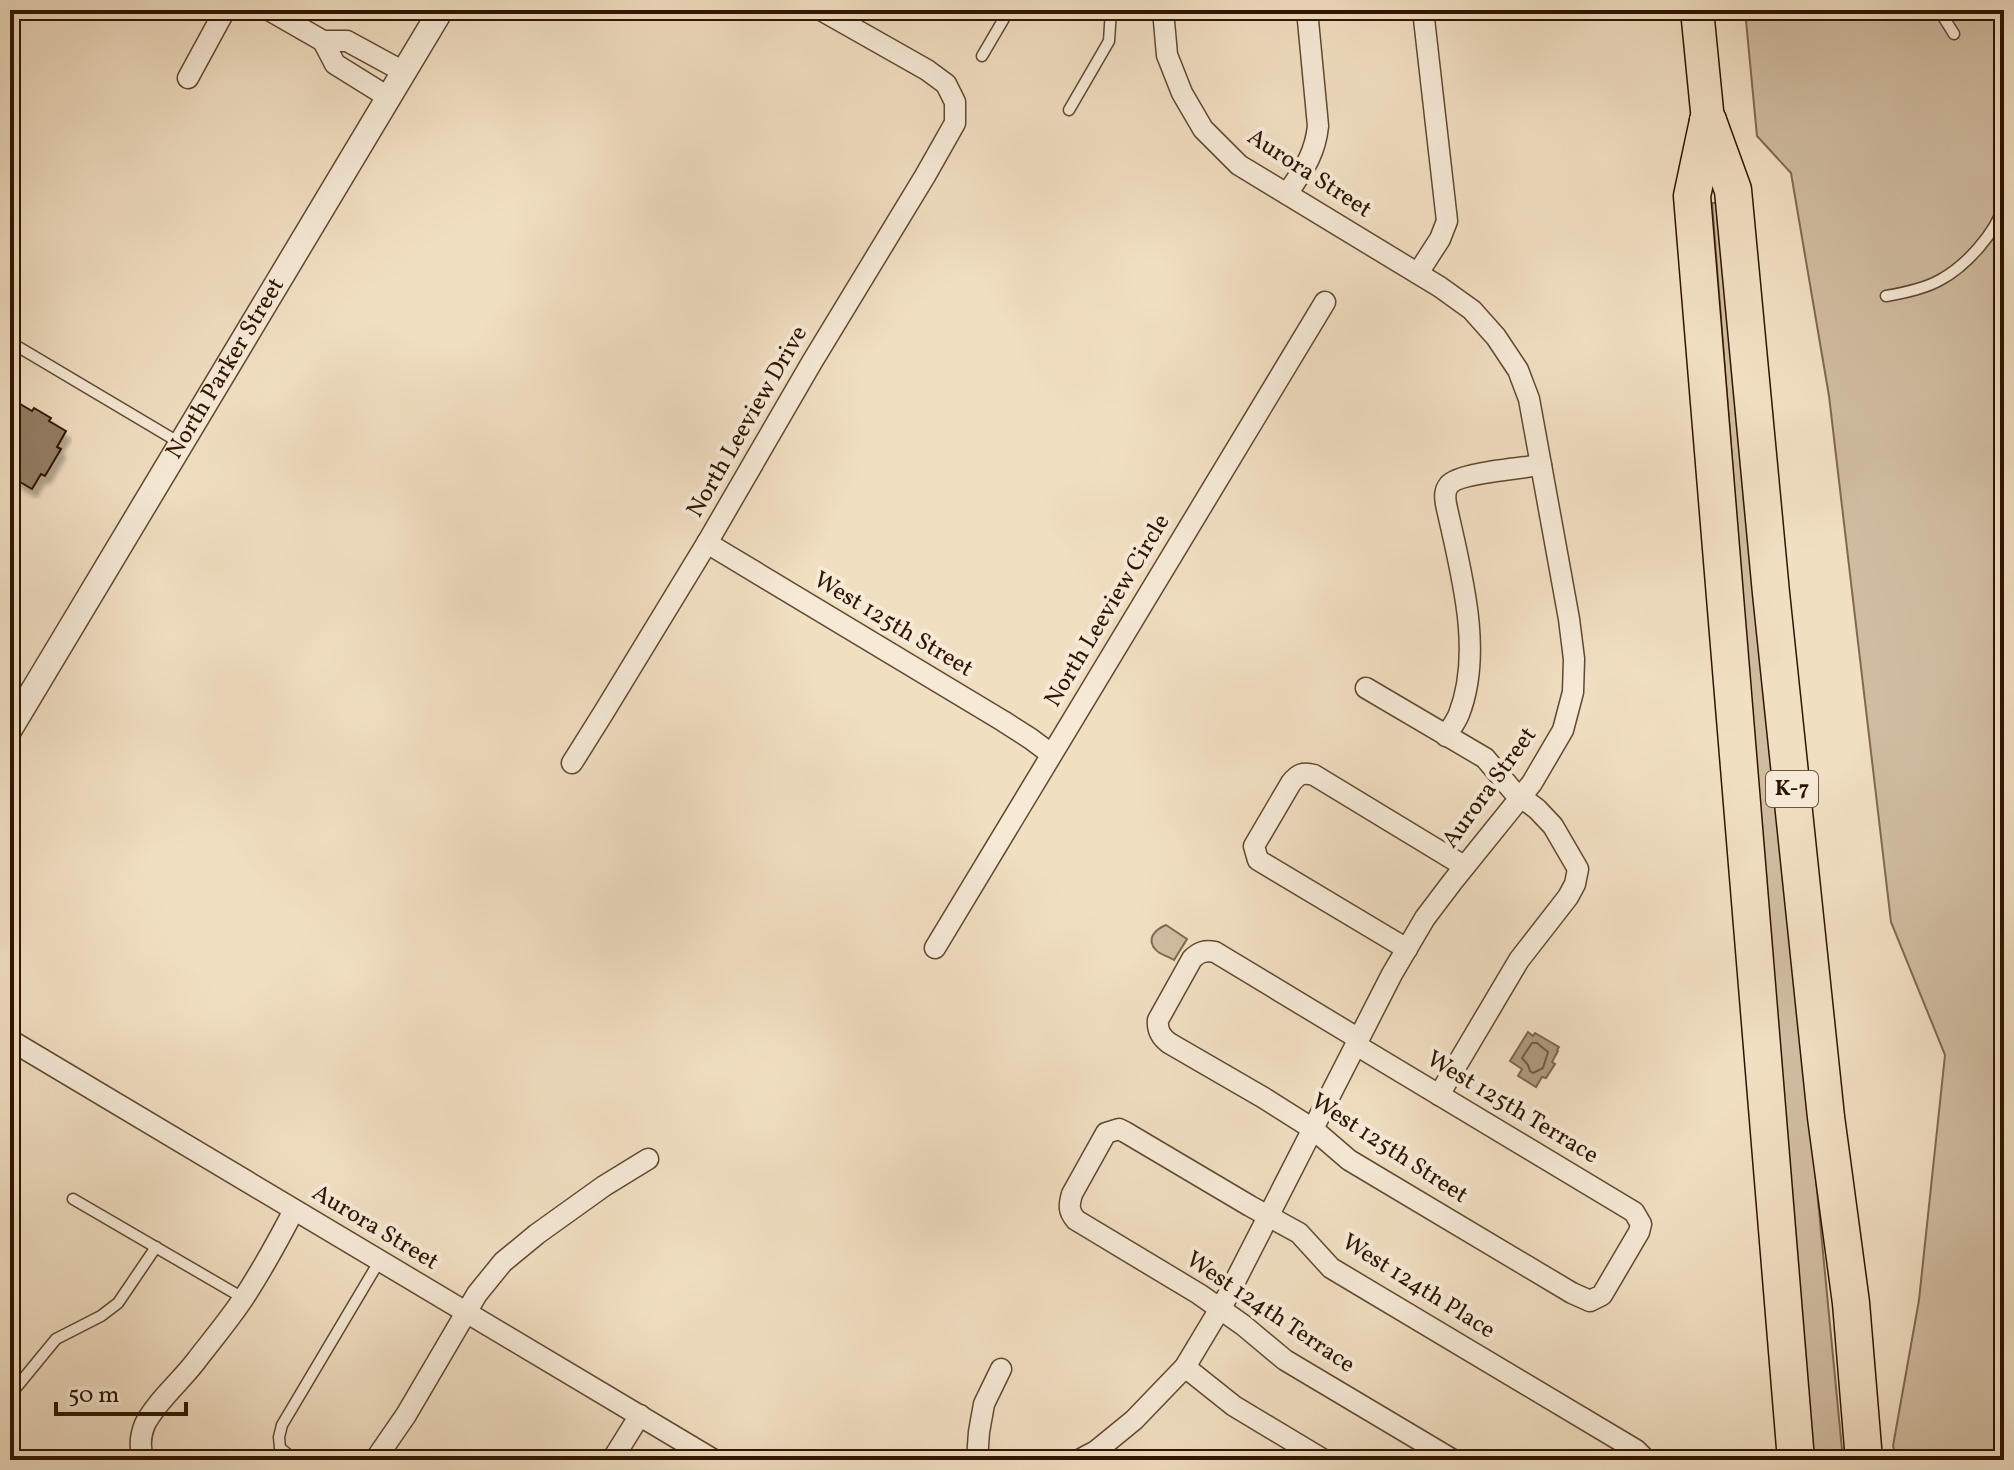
<svg xmlns="http://www.w3.org/2000/svg" width="2014" height="1470" font-family="Vollkorn,serif">
<style>
.green{fill:#d0bda1;stroke:#806950;stroke-width:2}
.water{fill:#af9a80;stroke:#7c654d;stroke-width:2}
.lines{fill:none;stroke-linecap:round;stroke-linejoin:round}
.shore{stroke:#6f5840;stroke-width:2}
.building{fill:#947e65;stroke:#2f1500;stroke-width:2;filter:url(#shadow)}
.service-casing{stroke:#604830;stroke-width:13}
.minor-casing{stroke:#604830;stroke-width:23}
.tertiary-casing{stroke:#604830;stroke-width:27}
.trunk-casing{stroke:#2f1500;stroke-width:35}
.motorway-casing{stroke:#2f1500;stroke-width:39}
.service{stroke:#f6ead7;stroke-width:10}
.minor{stroke:#f6ead7;stroke-width:20}
.tertiary{stroke:#f6ead7;stroke-width:24}
.trunk{stroke:#f1dfc2;stroke-width:32}
.motorway{stroke:#f1dfc2;stroke-width:36}
.labels{text-anchor:middle;dominant-baseline:central;stroke-width:8;stroke-linejoin:round;paint-order:stroke}
.shield{fill:#f6ead7;stroke:#6b5540;stroke-width:2}
.shield-label{font-size:22px;font-weight:bold;fill:#2f1500}
.street-label{font-size:24px;fill:#2f1500;stroke:#f6ead7}
</style>
<defs>
<filter id="shadow"><feDropShadow dx="4.5" dy="8" stdDeviation="2" flood-color="#0004"/></filter>
</defs>
<rect width="100%" height="100%" fill="#f1dfc2"/>
<filter id="stains"><feTurbulence type="fractalNoise" baseFrequency=".0025" numOctaves="4"/><feColorMatrix values="0 0 0 0 .2 0 0 0 0 .09 0 0 0 0 .02 0 0 0 .5 -.17"/></filter>
<radialGradient id="worn" r=".72"><stop offset=".6" stop-color="#630" stop-opacity="0"/><stop offset="1" stop-color="#630" stop-opacity=".3"/></radialGradient>
<!-- green -->
<g class="green">
<path d="M1745 10H2004V1460H1897L1893 1446 1919 1300 1945 1055 1891 922 1829 396 1791 173 1757 136Z"/>
<path d="M1712 203H1716L1814 1159 1843 1460H1810Z"/>
<path d="M1166 925 1187 939 1174 960C1168 956 1160 955 1156 950 1145 939 1156 929 1166 925Z"/>
</g>
<!-- water -->
<path class="water" d="M1528 1032 1533 1036 1535 1033 1559 1047 1557 1050 1558 1051 1552 1062 1555 1064 1546 1078 1542 1077 1536 1087 1518 1076 1522 1069 1510 1061Z"/>
<g class="lines">
<!-- shore -->
<path class="shore" d="M1532 1043H1537L1548 1052 1543 1068 1533 1073 1530 1071 1528 1065 1522 1058Z"/>
</g>
<!-- building -->
<path class="building" d="M10 398 32 411 34 408 51 418 49 421 66 431 57 447 61 449 45 476 41 474 32 489 10 476Z"/>
<g class="lines">
<defs>
<g id="service">
<path d="M1939 10 1954 34"/>
<path d="M982 56 1009 10"/>
<path d="M1069 110 1109 41 1111 10"/>
<path d="M1886 296C1904 293 1924 289 1940 280 1966 266 1995 234 2004 205"/>
<path d="M10 342 180 443"/>
<path d="M73 1199 243 1298"/>
<path d="M10 1395 56 1339 101 1316 118 1303 156 1247"/>
<path d="M295 1460 280 1448 279 1437 282 1425 380 1260"/>
</g>
<g id="minor">
<path d="M269 10 323 41H347L404 72"/>
<path d="M323 41 335 64 388 97"/>
<path d="M188 78 225 10"/>
<path d="M1287 194C1303 170 1315 155 1318 126L1307 10"/>
<path d="M1418 273 1440 239 1447 221 1423 10"/>
<path d="M707 543 1003 721 1031 739 1051 754"/>
<path d="M1366 688 1485 758 1513 791 1537 809 1553 826 1578 869 1575 884 1568 897 1519 960 1439 1095"/>
<path d="M1446 736C1450 729 1456 722 1459 714 1484 650 1460 569 1446 504 1445 498 1444 491 1449 485 1458 473 1523 468 1541 465"/>
<path d="M572 763 604 712 707 543 812 362 925 176 955 123V102L946 84 927 70 821 10"/>
<path d="M935 948 1325 302"/>
<path d="M1407 949 1258 860 1254 846 1291 783C1298 774 1303 772 1314 775L1464 866"/>
<path d="M10 1040 714 1460"/>
<path d="M1356 1045 1634 1212 1641 1224 1639 1232 1602 1295 1590 1301 1572 1293 1349 1160 1313 1129 1264 1098 1169 1043C1161 1037 1157 1031 1158 1020L1192 959C1199 952 1205 950 1215 952L1359 1039"/>
<path d="M1185 1367 1234 1406 1324 1460"/>
<path d="M144 1460C139 1448 140 1436 145 1424 156 1402 181 1381 196 1361 212 1340 230 1319 245 1296 263 1268 279 1239 294 1210"/>
<path d="M375 1460 406 1415 477 1294 503 1262 537 1234 604 1186 648 1159"/>
<path d="M612 1460 640 1415"/>
<path d="M977 1460 979 1432 984 1404 1001 1369"/>
<path d="M1079 1460 1096 1451 1134 1420 1185 1367 1227 1297 1392 974 1425 918 1453 881 1532 783 1563 730 1573 692 1574 659 1569 619 1529 399 1518 370 1496 337 1472 310 1440 287 1239 165 1203 129 1182 93 1167 55 1163 10"/>
<path d="M1453 1460 1285 1360 1243 1325 1199 1294 1076 1220C1068 1211 1069 1205 1072 1194L1106 1133 1119 1129 1125 1132 1250 1206 1299 1233 1331 1268 1636 1450 1646 1460"/>
</g>
<g id="tertiary">
<path id="s1" d="M10 729 441 10"/>
</g>
<path id="trunk" d="M1697 10 1708 121"/>
<g id="motorway">
<path d="M1708 121 1733 190 1771 593 1826 1117 1851 1303 1864 1460"/>
<path d="M1708 121 1692 196 1796 1460"/>
</g>
</defs>
<!-- service casing -->
<use href="#service" class="service-casing"/>
<!-- minor casing -->
<use href="#minor" class="minor-casing"/>
<!-- tertiary casing -->
<use href="#tertiary" class="tertiary-casing"/>
<!-- trunk casing -->
<use href="#trunk" class="trunk-casing"/>
<!-- motorway casing -->
<use href="#motorway" class="motorway-casing"/>
<!-- service -->
<use href="#service" class="service"/>
<!-- minor -->
<use href="#minor" class="minor"/>
<!-- tertiary -->
<use href="#tertiary" class="tertiary"/>
<!-- trunk -->
<use href="#trunk" class="trunk"/>
<!-- motorway -->
<use href="#motorway" class="motorway"/>
</g>
<g class="labels">
<!-- shield labels -->
<rect class="shield" x="1766" y="771" width="52" height="36" rx="6"/>
<g class="shield-label">
<text x="1792" y="789">K-7</text>
</g>
<!-- street labels -->
<g class="street-label">
<text transform="translate(1309 174) rotate(33)">Aurora Street</text>
<text stroke="none"><textPath href="#s1" startOffset="420">North Parker Street</textPath></text>
<text transform="translate(748 422) rotate(-60)">North Leeview Drive</text>
<text transform="translate(1108 611) rotate(-59)">North Leeview Circle</text>
<text transform="translate(893 625) rotate(31)">West 125th Street</text>
<text transform="translate(1490 788) rotate(-54)">Aurora Street</text>
<text transform="translate(1512 1108) rotate(31)">West 125th Terrace</text>
<text transform="translate(1389 1149) rotate(33)">West 125th Street</text>
<text transform="translate(375 1228) rotate(31)">Aurora Street</text>
<text transform="translate(1418 1287) rotate(32)">West 124th Place</text>
<text transform="translate(1270 1313) rotate(34)">West 124th Terrace</text>
</g>
</g>
<!-- margin -->
<rect width="2014" height="1470" fill="none" stroke="#f1dfc2" stroke-width="40"/>
<rect x="12" y="12" width="1990" height="1446" fill="none" stroke="#2f1500" stroke-width="4"/>
<rect x="20" y="20" width="1974" height="1430" fill="none" stroke="#2f1500" stroke-width="2"/>
<!-- scale -->
<path d="M56 1402v12h130v-12" fill="none" stroke="#2f1500" stroke-width="4"/>
<text x="68" y="1402" font-size="24" fill="#2f1500" stroke="#f6ead7" stroke-width="6" paint-order="stroke">50 m</text>
<rect width="100%" height="100%" filter="url(#stains)"/>
<rect width="100%" height="100%" fill="url(#worn)"/>
</svg>
